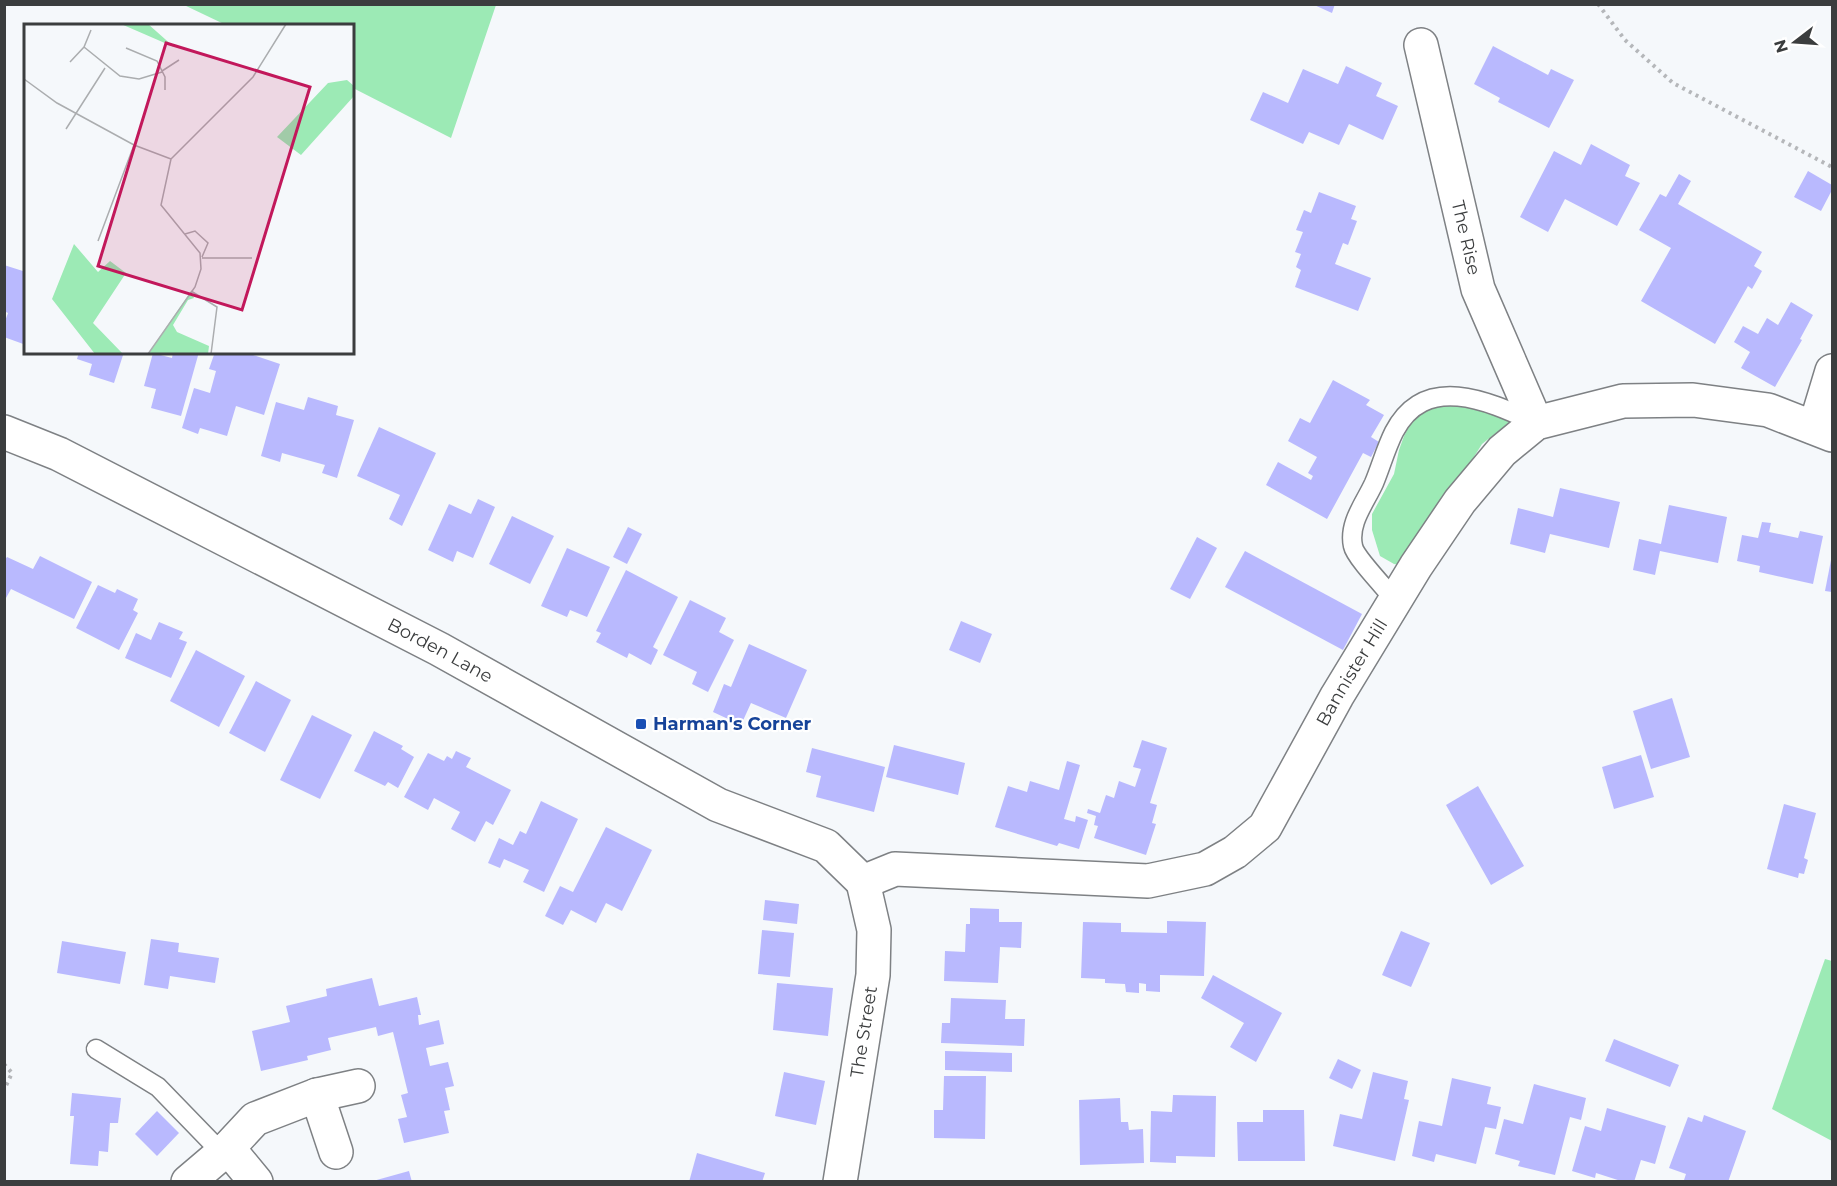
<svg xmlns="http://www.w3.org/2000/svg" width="1837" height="1186" font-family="Montserrat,sans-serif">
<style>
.green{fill:#9ceab5}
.building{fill:#b9b9fe}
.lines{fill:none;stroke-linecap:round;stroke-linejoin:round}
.lane-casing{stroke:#7e8184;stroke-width:21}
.street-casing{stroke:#7e8184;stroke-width:36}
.path{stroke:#b5b7ba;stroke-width:4;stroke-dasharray:3 4.5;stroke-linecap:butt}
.lane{stroke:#fff;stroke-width:18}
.street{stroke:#fff;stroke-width:33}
.transit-dot{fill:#1a4fb4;stroke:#fff;stroke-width:2}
.labels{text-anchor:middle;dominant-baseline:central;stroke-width:4.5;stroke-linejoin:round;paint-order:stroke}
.street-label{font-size:18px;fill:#3b3d3e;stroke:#fff}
.transit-label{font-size:18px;font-weight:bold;fill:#164399;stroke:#fff;text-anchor:start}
.inset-road{fill:none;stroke:#abadaf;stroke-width:1.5}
.view{fill:#c2185b;fill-opacity:0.15;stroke:#c2185b;stroke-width:3}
.inset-edge{fill:none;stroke:#3b3d3e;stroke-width:3}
</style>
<rect width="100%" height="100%" fill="#f5f8fb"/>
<!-- green -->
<g class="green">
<path d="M184 5H496L451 138 353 88 352 26 226 25Z"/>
<path d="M1448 400 1515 418 1482 444 1406 566 1394 564 1380 556 1372 530V514L1394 474 1399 450 1404 436 1416 414Z"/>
<path d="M1825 959 1832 961V1141L1772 1109Z"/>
</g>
<!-- building -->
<g class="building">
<path d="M1312 4H1335L1332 13Z"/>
<path d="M1493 46 1548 75 1551 69 1574 80 1549 128 1498 102 1500 98 1474 84Z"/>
<path d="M1346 66 1382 83 1376 96 1398 106 1383 140 1349 124 1339 145 1309 132 1303 144 1250 120 1263 92 1288 103 1303 69 1338 84Z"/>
<path d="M1591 144 1630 165 1625 176 1640 183 1617 226 1565 199 1548 232 1520 217 1554 151 1581 165Z"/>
<path d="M1808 171 1832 185V190L1821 211 1794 197Z"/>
<path d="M1679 174 1691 181 1678 204 1762 252 1754 266 1762 271 1752 289 1748 286 1715 344 1641 301 1671 248 1639 230 1660 194 1666 197Z"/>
<path d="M1319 192 1356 206 1351 219 1357 221 1348 245 1343 243 1335 264 1371 278 1358 311 1295 287 1301 270 1296 267 1301 254 1295 252 1303 232 1296 230 1304 210 1311 213Z"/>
<path d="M4 265 26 272V345L4 337V324L8 313 4 311Z"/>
<path d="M1791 302 1813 315 1800 339 1802 340 1775 387 1741 368 1750 352 1734 342 1743 326 1758 334 1767 318 1778 325Z"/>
<path d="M79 352H124L114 383 89 375 92 364 77 359Z"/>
<path d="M173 352H199L181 416 151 408 156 389 144 386 153 353 172 358Z"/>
<path d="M215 352H244L280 364 264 415 236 406 227 436 200 428 198 434 182 428 194 388 210 393 216 371 209 369Z"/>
<path d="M1333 380 1370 400 1366 405 1384 415 1371 437 1379 442 1371 457 1363 453 1327 519 1266 485 1278 462 1311 480 1313 476 1308 473 1317 457 1288 441 1300 418 1310 423Z"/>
<path d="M308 397 338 406 336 415 354 420 337 478 322 473 325 465 282 453 280 462 261 456 276 402 304 410Z"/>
<path d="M379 427 436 453 402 526 389 519 400 495 357 476Z"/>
<path d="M1560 488 1620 502 1609 548 1550 534 1545 553 1510 544 1518 508 1553 517Z"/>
<path d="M478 499 495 507 473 558 457 551 453 562 428 550 449 504 471 514Z"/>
<path d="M1669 505 1727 517 1718 563 1660 551 1655 575 1633 570 1639 539 1661 544Z"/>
<path d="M512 516 554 536 530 584 489 564Z"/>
<path d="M1762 522 1771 523 1769 532 1798 538 1800 531 1823 536 1813 584 1759 572 1760 566 1737 561 1742 535 1758 538Z"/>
<path d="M628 527 642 534 627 564 613 557Z"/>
<path d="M1197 537 1217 548 1190 599 1170 589Z"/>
<path d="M567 548 610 567 587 617 570 610 567 617 541 606Z"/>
<path d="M1245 551 1362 614 1343 650 1225 587Z"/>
<path d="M40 556 92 582 74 619 11 589 6 598 4 597V561L7 557 33 569Z"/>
<path d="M1831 560H1832V592L1825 591Z"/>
<path d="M626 570 678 597 653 647 658 650 651 665 629 653 627 658 596 642 601 633 596 631Z"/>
<path d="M98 585 115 593 117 589 138 599 133 610 138 613 119 650 76 628Z"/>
<path d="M690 600 726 618 719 632 734 640 708 692 692 684 697 672 663 655Z"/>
<path d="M961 621 992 634 980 663 949 650Z"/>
<path d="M159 622 183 632 179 639 187 642 171 678 125 658 136 633 151 640Z"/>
<path d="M749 644 807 670 786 718 751 703 741 725 713 712 724 684 731 687Z"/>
<path d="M196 650 245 676 219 727 170 701Z"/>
<path d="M256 681 291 700 265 752 229 733Z"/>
<path d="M1672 698 1690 757 1651 769 1633 711Z"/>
<path d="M312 715 352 735 320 799 280 780Z"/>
<path d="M374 731 403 746 401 749 414 757 398 788 388 782 385 786 354 771Z"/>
<path d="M1142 740 1167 748 1150 803 1157 805 1152 823 1156 824 1146 855 1094 838 1098 826 1094 825 1096 816 1087 813 1088 809 1100 813 1106 795 1114 798 1119 781 1135 787 1141 769 1133 767Z"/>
<path d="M894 745 965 763 958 795 886 777Z"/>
<path d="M812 748 885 767 874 812 816 797 821 776 806 772Z"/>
<path d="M456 751 471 758 466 767 511 790 493 825 486 821 475 842 451 829 460 812 434 798 428 810 404 797 428 753 444 761 447 756 452 759Z"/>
<path d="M1641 755 1654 797 1614 809 1602 767Z"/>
<path d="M1067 761 1080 765 1064 819 1075 822 1076 816 1088 820 1079 849 1059 843 1057 846 995 827 1008 786 1027 792 1030 781 1059 790Z"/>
<path d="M1478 786 1524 866 1491 885 1446 805Z"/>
<path d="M541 801 578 819 544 892 523 882 529 870 504 859 500 868 488 863 499 838 513 845 520 831 526 834Z"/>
<path d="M1784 804 1816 813 1804 858 1808 860 1804 874 1799 873 1798 878 1767 869Z"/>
<path d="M606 827 652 850 622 911 606 903 596 923 571 910 563 925 545 916 560 886 573 892Z"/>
<path d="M765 900 799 904 797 924 763 920Z"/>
<path d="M970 908 999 909V922H1022L1021 948 1000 947 998 983 944 981 945 951 965 952 966 924H970Z"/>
<path d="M1167 921 1206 922 1204 976 1160 975V992L1146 991V984L1139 983V993L1126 992 1125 984 1105 983V979L1081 978 1083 922 1121 923V932L1167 933Z"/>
<path d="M762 930 794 933 790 977 758 974Z"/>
<path d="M1401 931 1430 943 1411 987 1382 975Z"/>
<path d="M151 939 179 943 178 952 219 958 215 983 170 976 168 989 144 985Z"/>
<path d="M62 941 126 952 120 984 57 973Z"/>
<path d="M1213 975 1282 1013 1256 1062 1230 1047 1244 1023 1201 998Z"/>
<path d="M372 978 379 1006 417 997 421 1015H418L419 1025 439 1020 444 1044 426 1048 430 1066 448 1062 454 1086 445 1088 450 1110 444 1111 449 1133 404 1143 398 1119 407 1117 401 1095 408 1093 393 1032 378 1036 376 1027 328 1038 331 1050 307 1056 308 1060 261 1071 252 1031 290 1022 286 1006 327 996 326 989Z"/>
<path d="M777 983 833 988 828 1036 773 1030Z"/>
<path d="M951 998 1006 1000 1005 1019H1025L1024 1046 941 1043 942 1023H950Z"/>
<path d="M1614 1039 1679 1065 1670 1087 1605 1061Z"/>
<path d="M945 1051 1012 1053V1072L945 1070Z"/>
<path d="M1338 1059 1361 1070 1352 1089 1329 1078Z"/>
<path d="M784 1072 825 1081 816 1125 775 1116Z"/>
<path d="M1373 1072 1408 1081 1404 1099 1409 1100 1395 1161 1333 1146 1340 1114 1362 1119Z"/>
<path d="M944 1076H986L985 1139 934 1138V1110H943Z"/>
<path d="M1452 1078 1491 1087 1487 1104 1501 1107 1496 1129 1485 1127 1476 1164 1436 1154 1434 1162 1412 1156 1419 1121 1442 1126Z"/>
<path d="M1534 1084 1586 1098 1581 1120 1570 1117 1555 1175 1518 1166 1520 1161 1495 1154 1504 1119 1523 1124Z"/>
<path d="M72 1093 121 1098 118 1123H110L108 1152 99 1151 98 1166 70 1164 74 1116H70Z"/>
<path d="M1173 1095 1216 1096 1215 1157 1176 1156V1163L1150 1162 1151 1111 1172 1112Z"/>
<path d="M1120 1098 1121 1122H1128L1129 1130 1143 1129 1144 1163 1080 1165 1079 1100Z"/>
<path d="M1607 1108 1666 1126 1655 1164 1641 1160 1634 1182H1624L1596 1173 1595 1178 1572 1171 1585 1126 1601 1131Z"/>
<path d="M1263 1110H1304L1305 1161H1238L1237 1122H1263Z"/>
<path d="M157 1111 179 1133 157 1156 135 1134Z"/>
<path d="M1704 1115 1746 1131 1728 1182H1688L1684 1180 1686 1174 1669 1168 1688 1117 1702 1122Z"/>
<path d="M697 1153 765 1173 762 1182H689Z"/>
<path d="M409 1171 412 1182H373V1181Z"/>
</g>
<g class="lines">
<defs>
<g id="lane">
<path d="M1395 600C1386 589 1355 557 1353 546 1348 523 1365 503 1374 483 1381 466 1386 448 1394 432 1425 372 1488 401 1534 422"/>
<path d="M96 1049 158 1087 222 1153"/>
</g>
<g id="street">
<path id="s1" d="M1421 45 1478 289 1536 423"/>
<path d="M1813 427 1819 414 1832 371"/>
<path id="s2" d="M4 432 59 454 439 649 718 805 826 846 863 882"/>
<path id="s3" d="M863 882 895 869 1148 881 1205 869 1235 852 1265 827 1337 696 1416 566 1460 501 1502 451 1536 423 1623 401 1693 400 1768 410 1832 435"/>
<path d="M317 1095 336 1152"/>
<path d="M228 1148 256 1182"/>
<path d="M188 1182 228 1148 255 1119 317 1095 358 1086"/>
<path id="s4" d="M840 1182 873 975 874 930 863 882"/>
</g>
</defs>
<!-- lane casing -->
<use href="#lane" class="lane-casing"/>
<!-- street casing -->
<use href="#street" class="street-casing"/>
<!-- path -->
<g class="path">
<path d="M1598 4 1625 40 1673 83 1832 167"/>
<path d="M4 1064 12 1073 4 1090"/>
</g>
<!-- lane -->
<use href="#lane" class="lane"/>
<!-- street -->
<use href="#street" class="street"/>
</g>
<!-- markers -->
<rect class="transit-dot" x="635" y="718" width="12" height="12" rx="3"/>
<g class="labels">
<!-- street labels -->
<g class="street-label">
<text stroke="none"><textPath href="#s1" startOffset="198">The Rise</textPath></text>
<text stroke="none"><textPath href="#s2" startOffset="488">Borden Lane</textPath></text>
<text stroke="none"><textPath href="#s3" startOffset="597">Bannister Hill</textPath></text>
<text stroke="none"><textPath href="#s4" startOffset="152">The Street</textPath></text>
</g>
<!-- transit labels -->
<g class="transit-label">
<text x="653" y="724">Harman's Corner</text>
</g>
</g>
<!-- overview -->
<g transform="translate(24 24)">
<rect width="330" height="330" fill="#f5f8fb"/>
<path d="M97 0H124L150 23ZM323 56 330 62V72L277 131 253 113 304 59ZM50 220 74 248 86 237 102 249 69 299 99 330H71L28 275ZM167 267 170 274 164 276 149 301 153 308 185 322 184 330H124Z" fill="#9ceab5"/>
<path class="inset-road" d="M60 23 96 52 115 55 138 48M102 24 133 37 141 53V66M46 38 60 23 67 6M138 47 155 36M0 55 33 79 110 121 147 135M42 105 81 44M147 135 229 53 262 0M161 210 171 207 184 219 178 233M74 217 110 121M178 234H228M167 267 193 283 187 330M124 330 171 263 177 245 176 229 137 181 147 135"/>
<path class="view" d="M142 19 286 63 218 286 74 242Z"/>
<rect width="330" height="330" class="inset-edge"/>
</g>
<!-- border -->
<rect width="1837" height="1186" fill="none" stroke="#3b3d3e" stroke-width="12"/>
<!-- north arrow -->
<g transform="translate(1795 42) rotate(253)" stroke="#ffffff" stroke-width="4.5" paint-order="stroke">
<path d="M0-4.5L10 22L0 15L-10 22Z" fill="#3b3d3e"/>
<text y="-9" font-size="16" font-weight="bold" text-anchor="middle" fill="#3b3d3e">N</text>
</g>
</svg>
